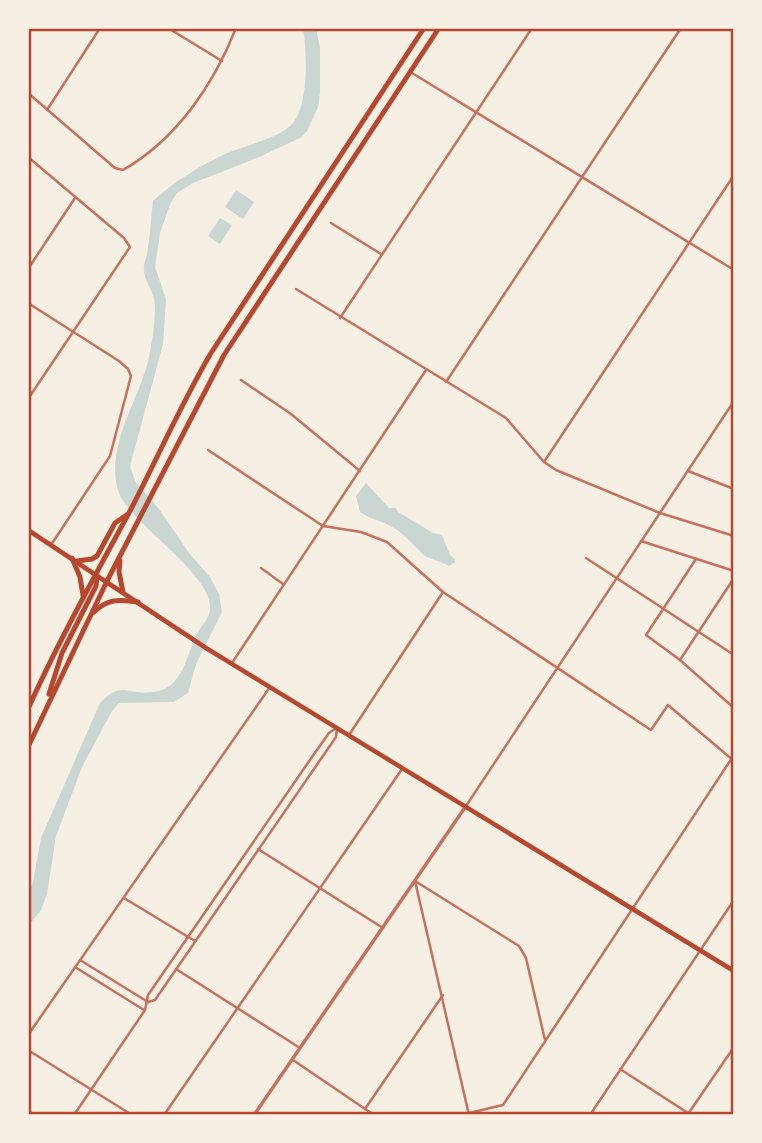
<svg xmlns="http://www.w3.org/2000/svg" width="762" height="1143" font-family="'Crimson Pro',serif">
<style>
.water{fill:#c9d6d2}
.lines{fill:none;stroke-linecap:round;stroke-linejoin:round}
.minor{stroke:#c5725c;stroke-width:2.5}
.tertiary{stroke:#c5725c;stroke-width:3.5}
.secondary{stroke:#b5482f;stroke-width:4.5}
.trunk{stroke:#b5482f;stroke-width:5}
.neatline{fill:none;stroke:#b5482f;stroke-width:2.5}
</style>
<rect width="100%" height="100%" fill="#f6efe4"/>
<!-- water -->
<g class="water">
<path d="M303 28H316L320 48V93L318 107 307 131 300 138 259 157 193 183 177 193 170 204 160 233 155 267 166 299 163 344 130 466 135 481 159 509 189 553 210 577 219 594 222 612 196 664 188 693 174 702 119 703 112 711 82 767 56 836 47 894 41 910 28 926V894L33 882 41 838 100 703C122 680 126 695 153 692 184 689 186 654 198 632 201 626 207 621 209 614 222 579 127 523 118 490 105 445 140 399 149 357 152 343 157 313 154 299 152 289 144 280 144 269 143 264 146 259 147 254 150 237 151 218 153 201 177 180 196 168 225 154 243 146 281 138 293 123 309 104 307 51 303 28Z"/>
<path d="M236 190 254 202 243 219 225 207Z"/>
<path d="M220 218 232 225 220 244 208 236Z"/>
<path d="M366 483 389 508H396L398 512 433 533 442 535 450 555 455 559V562L449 566C442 562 427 558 424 555 413 545 404 533 390 526 380 520 370 519 360 512L356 496Z"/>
</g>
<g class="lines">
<!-- minor -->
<g class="minor">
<path d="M168 28 222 61"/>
<path d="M412 73 734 270"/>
<path d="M28 93 115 168 123 170C177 139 214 84 236 28"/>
<path d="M47 110 100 28"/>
<path d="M28 157 124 238 130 247 28 399"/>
<path d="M331 223 381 254"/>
<path d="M28 269 75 198"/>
<path d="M296 289 506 418 544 462 556 470 660 513 734 536"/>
<path d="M28 303 119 361 128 369 131 376 110 456 51 545"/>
<path d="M340 318 532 28"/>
<path d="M241 380 291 414 360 471"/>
<path d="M446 382 681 28"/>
<path d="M208 450 323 526 361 532 387 542 443 592 651 730 668 705 734 761"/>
<path d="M544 462 734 175"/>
<path d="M688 471 734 489"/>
<path d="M641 541 734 571"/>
<path d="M586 558 734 655"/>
<path d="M696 559 646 635 680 660 734 708"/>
<path d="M261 568 283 584"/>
<path d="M680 660 734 578"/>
<path d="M232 663 426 370"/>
<path d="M349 735 443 592"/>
<path d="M466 806 734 401"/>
<path d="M258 849 383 928"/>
<path d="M415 881 469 1115"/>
<path d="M415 881 519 946 526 958 545 1040"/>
<path d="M124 898 195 941"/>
<path d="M80 960 148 1002"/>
<path d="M75 967 144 1010"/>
<path d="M176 969 300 1048"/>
<path d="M148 1002 155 1000 336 737 337 727"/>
<path d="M28 1035 270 687"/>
<path d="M28 1050 132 1115"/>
<path d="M293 1060 374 1115"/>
<path d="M620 1069 691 1115"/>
<path d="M365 1109 443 995"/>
<path d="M469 1113 503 1105 732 758"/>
<path d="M688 1114 734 1047"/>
<path d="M74 1115 145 1010 148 995 312 757 329 733 336 728"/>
<path d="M164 1115 402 769"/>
<path d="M590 1115 734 900"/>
</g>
<!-- tertiary -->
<path class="tertiary" d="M254 1115 466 806"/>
<!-- secondary -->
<path class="secondary" d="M28 530 206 648 734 971"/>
<!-- trunk -->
<g class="trunk">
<path d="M72 558 80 577 83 595"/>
<path d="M77 561 92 559 97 556 115 523 128 514"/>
<path d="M120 561 119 572 123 592"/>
<path d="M94 612C107 599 119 599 138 602"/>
<path d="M49 694 62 653 96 586 97 577"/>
<path d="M28 709C59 640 95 576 131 509 158 457 181 404 211 353L424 28"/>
<path d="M28 747 107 581 224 355 439 28"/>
</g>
</g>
<!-- border -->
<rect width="762" height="1143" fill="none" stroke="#f6efe4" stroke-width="60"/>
<rect x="30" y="30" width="702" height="1083" class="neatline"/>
</svg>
